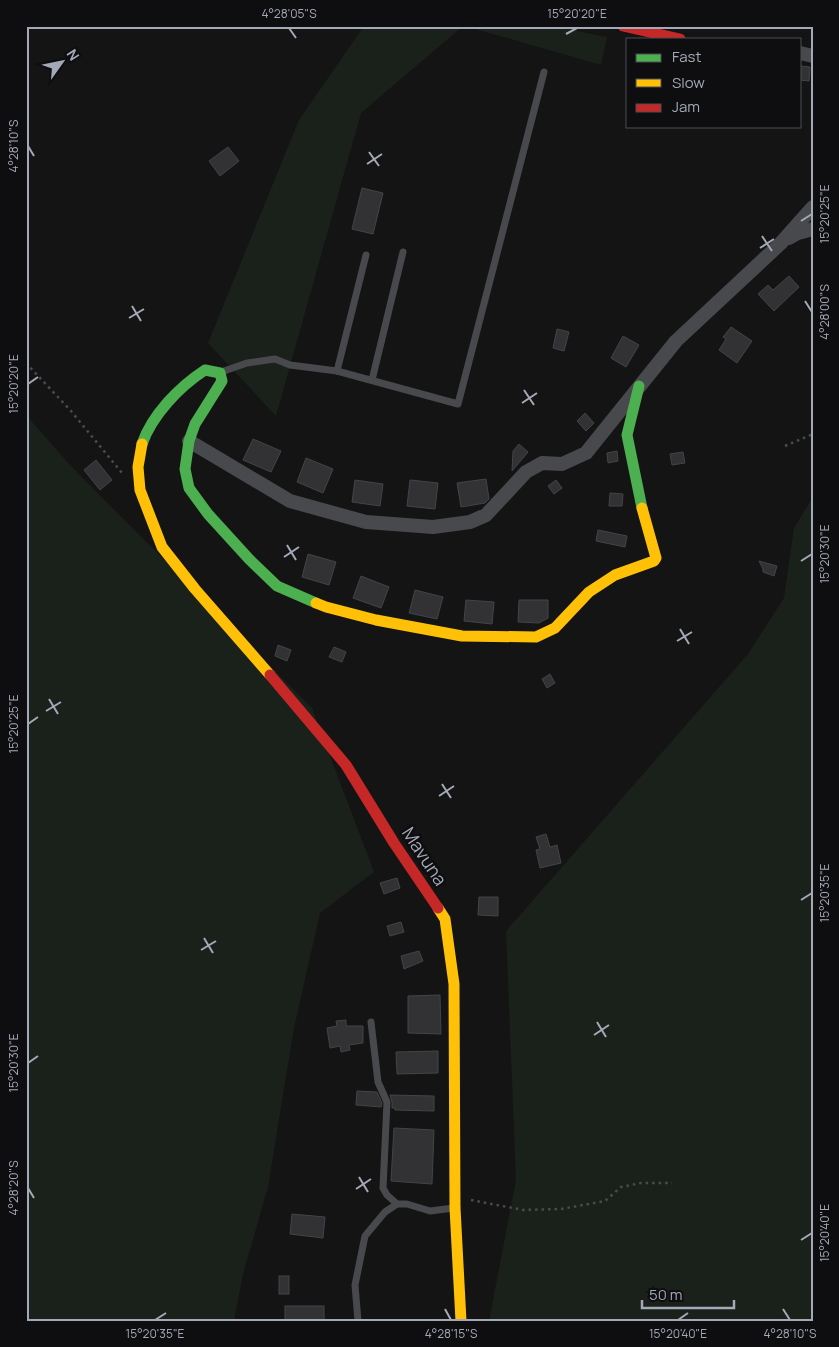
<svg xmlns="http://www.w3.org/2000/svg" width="839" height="1347" font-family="Manrope,sans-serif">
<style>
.green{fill:#1a211b}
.building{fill:#323234;stroke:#424448}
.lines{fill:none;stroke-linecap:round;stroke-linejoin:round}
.path{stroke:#4a4b4f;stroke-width:2.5;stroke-dasharray:2.5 4;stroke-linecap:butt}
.lane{stroke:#48494d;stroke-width:7}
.street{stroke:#48494d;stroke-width:14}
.fast{stroke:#4caf50;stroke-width:11}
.slow{stroke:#ffc107;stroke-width:11}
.jam{stroke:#c62828;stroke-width:11}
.ticks{fill:none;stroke:#a4a9b7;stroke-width:2}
.labels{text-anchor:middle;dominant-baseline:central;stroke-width:5;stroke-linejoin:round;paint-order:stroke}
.street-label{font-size:18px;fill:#a4a9b7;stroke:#0e0e10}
.neatline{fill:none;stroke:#a4a9b7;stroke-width:2}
.ticks-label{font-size:12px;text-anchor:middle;fill:#a4a9b7}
</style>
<rect width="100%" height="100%" fill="#141414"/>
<!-- green -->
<g class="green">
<path d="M364 26H463L361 113 276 416 208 343 299 120Z"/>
<path d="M465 26H551L607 37 601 65Z"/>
<path d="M26 415 70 465 312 708 374 872 320 913 294 1028 268 1187 243 1274 234 1321H26Z"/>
<path d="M813 497V1321H489L516 1180 506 931 748 654 784 598 794 528Z"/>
</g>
<!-- building -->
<g class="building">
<path d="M800 66 810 67 809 81 800 80Z"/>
<path d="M228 147 239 161 220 176 209 161Z"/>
<path d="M362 188 383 193 373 234 352 229Z"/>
<path d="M789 276 799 287 774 311 758 294 768 285 773 290Z"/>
<path d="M731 327 752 341 737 363 719 350 726 339 723 337Z"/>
<path d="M557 329 569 332 564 351 553 348Z"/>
<path d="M623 336 639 345 626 367 611 358Z"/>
<path d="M585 413 594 423 586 431 577 421Z"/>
<path d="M253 439 281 451 271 472 243 460Z"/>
<path d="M519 444 528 452 512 471 513 451Z"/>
<path d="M617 451 618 461 608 463 607 453Z"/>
<path d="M683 452 685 463 672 465 670 454Z"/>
<path d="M306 458 333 469 323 493 297 482Z"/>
<path d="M96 460 112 480 100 490 84 470Z"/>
<path d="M486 479 489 499 485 503 461 507 457 483Z"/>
<path d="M355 480 383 484 380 506 352 502Z"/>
<path d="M410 480 438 483 435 509 407 506Z"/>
<path d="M556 480 562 488 554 494 548 486Z"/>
<path d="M610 493 623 494 622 506H609Z"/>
<path d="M598 530 627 536 625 547 596 541Z"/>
<path d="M308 554 336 562 329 585 302 577Z"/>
<path d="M759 561 777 566 774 576 763 572V569Z"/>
<path d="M361 576 389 587 381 608 353 598Z"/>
<path d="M415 590 443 597 437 619 409 613Z"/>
<path d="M466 600 494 602 492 624 464 621Z"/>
<path d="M519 600H548V618L539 623 518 622Z"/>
<path d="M278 645 291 650 287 661 275 656Z"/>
<path d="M334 647 346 652 342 662 329 657Z"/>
<path d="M550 674 555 683 547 688 542 679Z"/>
<path d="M546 834 550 847 557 845 561 863 540 868 536 850 540 849 536 837Z"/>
<path d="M397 878 400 888 384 894 380 883Z"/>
<path d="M479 897H498V916L478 915Z"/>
<path d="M401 922 404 932 390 936 387 926Z"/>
<path d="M419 951 423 961 404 969 401 956Z"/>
<path d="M440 995 441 1034 408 1033V996Z"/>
<path d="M346 1020V1026H363V1043L349 1045 350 1050 341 1052 340 1046 330 1048 327 1028 337 1026 336 1021Z"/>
<path d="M438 1051V1073L397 1074 396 1052Z"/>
<path d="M357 1091 377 1092 382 1103 381 1107 356 1105Z"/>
<path d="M390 1095 434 1096V1111L395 1110V1108H392V1102Z"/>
<path d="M394 1128 434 1130 432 1184 391 1181Z"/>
<path d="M292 1214 325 1217 323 1238 290 1234Z"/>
<rect x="279" y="1276" width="10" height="18"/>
<rect x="285" y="1306" width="39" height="15"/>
</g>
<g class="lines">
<!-- path -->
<g class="path">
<path d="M26 363 71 411 122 473"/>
<path d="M785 446 813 434"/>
<path d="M471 1200 523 1210 561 1209 605 1201 621 1187 641 1183H672"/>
</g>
<!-- lane -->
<g class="lane">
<path d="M337 371 458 404 544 72"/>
<path d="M221 372 247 363 275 359 290 365 337 371 366 255"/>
<path d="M372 380 403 252"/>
<path d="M371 1022 378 1082 387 1102 383 1188 387 1195 397 1204"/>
<path d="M358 1321 355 1285 365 1236 385 1212 397 1204H407L430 1211 454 1208"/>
</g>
<!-- street -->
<g class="street">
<path d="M800 53 813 56"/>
<path d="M789 238 798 233 813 229"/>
<path d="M189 441 290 501 366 522 433 527 470 522 486 515 526 472 542 463 562 464 586 453 676 341 780 244 813 207"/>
</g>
<!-- fast -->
<g class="fast">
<path d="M639 386 627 435 642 508"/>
<path d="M142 444C152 415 179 387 205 370L220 373 222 381 195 424 189 441 185 469 189 488 208 514 249 559 277 586 316 603"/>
</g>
<!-- slow -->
<g class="slow">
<path d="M142 444 138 467 140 490 162 547 195 589 270 675"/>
<path d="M316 603 326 607 376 620 462 636 536 637 555 628 589 592 615 575 654 561 656 558 642 508"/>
<path d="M438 908 445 919 454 984 455 1208 461 1321"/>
</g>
<!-- jam -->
<g class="jam">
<path d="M623 26 680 39"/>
<path d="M270 675 346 765 394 843 438 908"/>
</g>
</g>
<!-- ticks -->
<path class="ticks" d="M289 28 296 38M566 34 577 28M28 146 34 156M369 152 379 166M367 164 382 154M801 221 812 214M762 236 772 251M760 248 774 239M805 301 812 312M132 306 141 321M129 318 144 309M28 384 38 377M524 390 534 405M522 403 537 393M287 545 296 560M284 557 299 547M801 561 812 554M680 629 689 644M677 641 692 632M49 699 58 714M46 711 61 702M28 724 38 717M442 784 451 798M439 796 454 786M801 900 812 893M204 938 213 953M201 950 216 941M597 1022 606 1037M594 1035 609 1025M28 1063 38 1056M359 1177 368 1192M28 1188 34 1198M356 1189 371 1179M801 1240 812 1233M445 1309 451 1320M783 1309 790 1320M155 1320 166 1313M678 1320 688 1313"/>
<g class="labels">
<!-- street labels -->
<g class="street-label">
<text transform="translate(425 856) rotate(57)">Mavuna</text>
</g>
</g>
<!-- border -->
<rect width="839" height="1347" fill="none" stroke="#0e0e10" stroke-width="55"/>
<!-- legend -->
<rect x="626" y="38" width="175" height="90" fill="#0e0e10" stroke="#4a4c53"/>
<rect x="636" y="54" width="25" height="8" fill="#4caf50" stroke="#4a4c53"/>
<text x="672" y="62" font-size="15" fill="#a4a9b7">Fast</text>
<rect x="636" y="79" width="25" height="8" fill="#ffc107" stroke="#4a4c53"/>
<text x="672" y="88" font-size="15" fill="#a4a9b7">Slow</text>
<rect x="636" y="104" width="25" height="8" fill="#c62828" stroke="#4a4c53"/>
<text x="672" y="112" font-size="15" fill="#a4a9b7">Jam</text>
<!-- north arrow -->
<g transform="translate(62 62) rotate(57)" stroke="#0e0e10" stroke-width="4" paint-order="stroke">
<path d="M0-4L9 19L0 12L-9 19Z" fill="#a4a9b7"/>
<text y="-8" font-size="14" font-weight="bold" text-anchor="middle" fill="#a4a9b7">N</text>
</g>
<!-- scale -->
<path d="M642 1300v8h92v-8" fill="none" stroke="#a4a9b7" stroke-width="2.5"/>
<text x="649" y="1300" font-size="15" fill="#a4a9b7" stroke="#0e0e10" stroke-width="4" paint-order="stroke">50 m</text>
<rect x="28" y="28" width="784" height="1292" class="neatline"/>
<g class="ticks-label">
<text x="289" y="18">4°28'05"S</text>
<text x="577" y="18">15°20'20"E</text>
<text transform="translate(14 146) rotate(-90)" y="4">4°28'10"S</text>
<text transform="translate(825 214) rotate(-90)" y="4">15°20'25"E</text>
<text transform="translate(825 312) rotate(-90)" y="4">4°28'00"S</text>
<text transform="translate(14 384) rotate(-90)" y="4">15°20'20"E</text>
<text transform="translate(825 554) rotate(-90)" y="4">15°20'30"E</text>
<text transform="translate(14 724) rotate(-90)" y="4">15°20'25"E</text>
<text transform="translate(825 893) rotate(-90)" y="4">15°20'35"E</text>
<text transform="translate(14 1063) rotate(-90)" y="4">15°20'30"E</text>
<text transform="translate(14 1188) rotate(-90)" y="4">4°28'20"S</text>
<text transform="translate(825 1233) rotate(-90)" y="4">15°20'40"E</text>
<text x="155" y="1338">15°20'35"E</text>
<text x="451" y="1338">4°28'15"S</text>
<text x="678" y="1338">15°20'40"E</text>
<text x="790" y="1338">4°28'10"S</text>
</g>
</svg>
